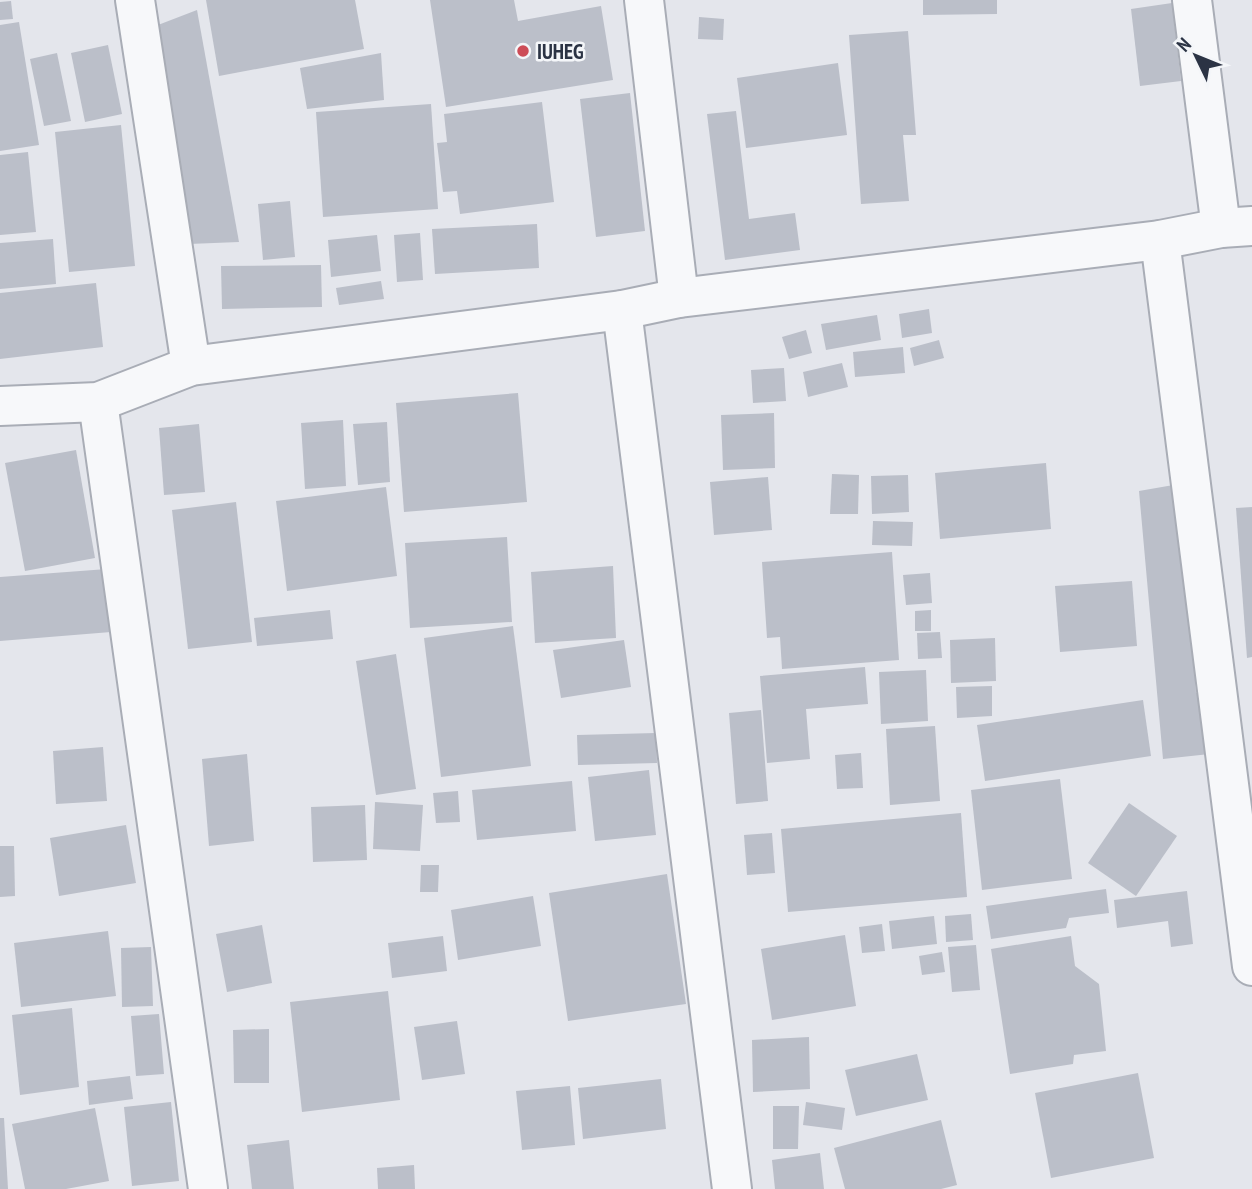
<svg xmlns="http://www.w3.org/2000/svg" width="1252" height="1189" font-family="'PT Sans Narrow',sans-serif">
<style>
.building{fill:#bbbfc9}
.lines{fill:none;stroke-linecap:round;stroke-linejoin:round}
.street-casing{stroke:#a9adb6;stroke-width:42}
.street{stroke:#f7f8fa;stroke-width:38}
.poi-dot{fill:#cd4c57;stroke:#f4f6f9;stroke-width:2.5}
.labels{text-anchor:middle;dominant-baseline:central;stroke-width:5;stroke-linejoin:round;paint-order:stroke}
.poi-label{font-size:21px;font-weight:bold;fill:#2b3344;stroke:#f4f6f9;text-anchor:start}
</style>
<rect width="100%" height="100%" fill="#e4e6ec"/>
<!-- building -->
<g class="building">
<path d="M206 0H355L364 49 219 76Z"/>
<path d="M430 0H514L518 21 601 6 613 80 446 107Z"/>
<path d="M923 0H997V14L923 15Z"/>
<path d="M11 1 13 19 0 20V2Z"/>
<path d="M1172 3 1181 81 1140 86 1131 9Z"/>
<path d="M197 10 239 242 189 244 158 25Z"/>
<path d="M699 17 724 19 723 40 698 39Z"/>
<path d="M19 22 39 145 0 151V25Z"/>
<path d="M908 31 916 135H903L909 201 861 204 849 35Z"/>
<path d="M108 45 122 114 85 122 71 53Z"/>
<path d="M57 53 71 121 44 126 30 59Z"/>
<path d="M381 53 384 100 307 109 300 68Z"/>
<path d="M838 63 847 135 746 148 737 78Z"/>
<path d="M630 93 645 231 596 237 580 99Z"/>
<path d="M542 102 554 202 460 214 457 191 443 192 437 143 447 142 444 114Z"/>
<path d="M431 104 438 209 323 217 316 112Z"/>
<path d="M736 111 749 219 795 213 800 250 725 260 707 114Z"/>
<path d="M121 125 135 266 69 272 55 132Z"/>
<path d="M28 152 36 232 0 235V155Z"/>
<path d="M290 201 295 257 263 260 258 204Z"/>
<path d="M537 224 539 268 435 274 432 229Z"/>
<path d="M420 233 423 280 397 282 394 235Z"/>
<path d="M377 235 381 271 331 277 328 240Z"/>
<path d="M53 239 56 284 0 289V243Z"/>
<path d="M321 265 322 307 222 309 221 266Z"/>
<path d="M381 281 384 299 339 305 336 288Z"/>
<path d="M96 283 103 347 0 359V293Z"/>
<path d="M929 309 932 333 902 338 899 314Z"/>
<path d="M877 315 881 340 826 350 821 324Z"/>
<path d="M806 330 812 353 789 359 782 337Z"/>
<path d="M939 340 944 358 914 366 910 348Z"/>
<path d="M903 347 905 373 855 377 853 352Z"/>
<path d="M842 363 848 387 808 397 803 372Z"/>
<path d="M784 368 786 401 753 403 751 370Z"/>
<path d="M518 393 527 502 404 512 396 403Z"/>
<path d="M774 413 775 468 723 470 721 415Z"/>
<path d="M343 420 346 486 305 489 301 423Z"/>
<path d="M387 422 390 482 358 485 353 424Z"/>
<path d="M199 424 205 492 164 495 159 428Z"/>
<path d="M76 450 95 558 25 571 5 463Z"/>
<path d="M1046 463 1051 529 940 539 935 473Z"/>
<path d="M832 474 859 475 858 514H830Z"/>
<path d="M908 475 909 512 872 514 871 476Z"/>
<path d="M768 477 772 530 714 535 710 482Z"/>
<path d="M1185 483 1196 693 1214 689 1219 753 1163 759 1139 491Z"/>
<path d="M386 487 397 576 287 591 276 501Z"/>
<path d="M236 502 252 642 188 649 172 510Z"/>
<path d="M1252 507V657L1247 658 1236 508Z"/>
<path d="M873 521 913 522 912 546 872 545Z"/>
<path d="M507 537 512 622 410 628 405 543Z"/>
<path d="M892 552 899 660 782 669 780 637 767 638 762 562Z"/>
<path d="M613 566 616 638 535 643 531 572Z"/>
<path d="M107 569 111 632 0 641V577Z"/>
<path d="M930 573 932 603 906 605 903 575Z"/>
<path d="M1132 581 1137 646 1060 652 1055 586Z"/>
<path d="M330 610 333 639 257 646 254 618Z"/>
<path d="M931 610V631H915V611Z"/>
<path d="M513 626 531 766 441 777 424 638Z"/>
<path d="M940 632 942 658 918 659 917 633Z"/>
<path d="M995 638 996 681 951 683 950 640Z"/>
<path d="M624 640 631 687 561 698 553 650Z"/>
<path d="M396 654 416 789 376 795 356 661Z"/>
<path d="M865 667 868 704 806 709 810 759 767 763 760 676Z"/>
<path d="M926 670 928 721 881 724 879 672Z"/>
<path d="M992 686V716L957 718 956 687Z"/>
<path d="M1143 700 1151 756 985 781 977 725Z"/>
<path d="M761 710 768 801 736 804 729 713Z"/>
<path d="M935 726 940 801 890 805 886 729Z"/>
<path d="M656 733 657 763 578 765 577 735Z"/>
<path d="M103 747 107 801 56 804 53 751Z"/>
<path d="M861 753 863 788 837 789 835 755Z"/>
<path d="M247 754 254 841 209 846 202 759Z"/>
<path d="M649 770 656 835 595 841 588 777Z"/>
<path d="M1060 779 1072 879 982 890 971 790Z"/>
<path d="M572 781 576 831 477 840 472 790Z"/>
<path d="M458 791 460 822 436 823 433 793Z"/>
<path d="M375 802 423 805 420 851 373 849Z"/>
<path d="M1129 803 1177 836 1136 896 1088 863Z"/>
<path d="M365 805 367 860 313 862 311 807Z"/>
<path d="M961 813 967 897 788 912 781 829Z"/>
<path d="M126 825 136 883 59 896 50 838Z"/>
<path d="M772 833 775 873 747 875 744 835Z"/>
<path d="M0 846H14L15 896 0 897Z"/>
<path d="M421 865H439L438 892H420Z"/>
<path d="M667 874 686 1004 568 1021 549 893Z"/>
<path d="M1106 889 1109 913 1069 918 1066 928 991 939 986 906Z"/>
<path d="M1187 891 1193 944 1171 947 1168 921 1117 928 1114 900Z"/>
<path d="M533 896 541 946 458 960 451 910Z"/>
<path d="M971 914 973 940 946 942 945 916Z"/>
<path d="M934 916 937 944 892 949 889 921Z"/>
<path d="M882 924 885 951 862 953 859 927Z"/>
<path d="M262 925 272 983 227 992 216 934Z"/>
<path d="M108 931 116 996 21 1007 14 943Z"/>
<path d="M845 935 856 1006 772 1020 761 949Z"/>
<path d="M443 936 447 971 392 978 388 943Z"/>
<path d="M1071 936 1075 966 1099 984 1106 1051 1074 1055 1073 1064 1010 1074 991 949Z"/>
<path d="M976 945 980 990 952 992 948 947Z"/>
<path d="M151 947 153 1006 122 1007 121 948Z"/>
<path d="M942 952 945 972 922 975 919 956Z"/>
<path d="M388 991 400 1100 302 1112 290 1002Z"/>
<path d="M72 1008 79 1087 20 1095 12 1015Z"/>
<path d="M159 1014 164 1074 136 1076 131 1016Z"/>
<path d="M457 1021 465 1074 422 1080 414 1027Z"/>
<path d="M269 1029V1083H234L233 1030Z"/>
<path d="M809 1037 810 1089 753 1092 752 1040Z"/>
<path d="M917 1054 928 1100 856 1116 845 1070Z"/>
<path d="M1138 1073 1154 1158 1051 1178 1035 1093Z"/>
<path d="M130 1076 133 1099 89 1105 87 1081Z"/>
<path d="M661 1079 666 1129 583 1139 578 1088Z"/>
<path d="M570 1086 575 1145 522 1150 516 1091Z"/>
<path d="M171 1102 179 1181 132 1186 124 1107Z"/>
<path d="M806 1102 845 1108 842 1130 803 1125Z"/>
<path d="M773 1106H799L798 1149H773Z"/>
<path d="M95 1108 109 1181 66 1189H25L12 1124Z"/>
<path d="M0 1118H4L8 1189H0Z"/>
<path d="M941 1120 957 1185 941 1189H845L834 1148Z"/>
<path d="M289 1140 294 1189H252L247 1145Z"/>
<path d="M820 1153 824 1189H775L772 1160Z"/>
<path d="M414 1165 415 1189H378L377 1168Z"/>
</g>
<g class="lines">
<defs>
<g id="street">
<path d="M135 0 191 366"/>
<path d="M644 0 679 298"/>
<path d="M1192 0 1221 228"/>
<path d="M1160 240 1252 966"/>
<path d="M622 310 732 1189"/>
<path d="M98 402 208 1189"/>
<path d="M0 406 98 402 191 366 622 310 679 298 1160 240 1221 228 1252 226"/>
</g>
</defs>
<!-- street casing -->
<use href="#street" class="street-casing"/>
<!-- street -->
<use href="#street" class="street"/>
</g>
<!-- markers -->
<circle class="poi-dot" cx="523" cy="51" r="7"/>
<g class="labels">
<!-- poi labels -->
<g class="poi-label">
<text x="537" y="51">IUHEG</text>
</g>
</g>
<!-- north arrow -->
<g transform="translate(1196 56) rotate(313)" stroke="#f4f6f9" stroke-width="5" paint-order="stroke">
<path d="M0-5L12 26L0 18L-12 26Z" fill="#2b3344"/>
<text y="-10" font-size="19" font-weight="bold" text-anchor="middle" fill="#2b3344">N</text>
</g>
</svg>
